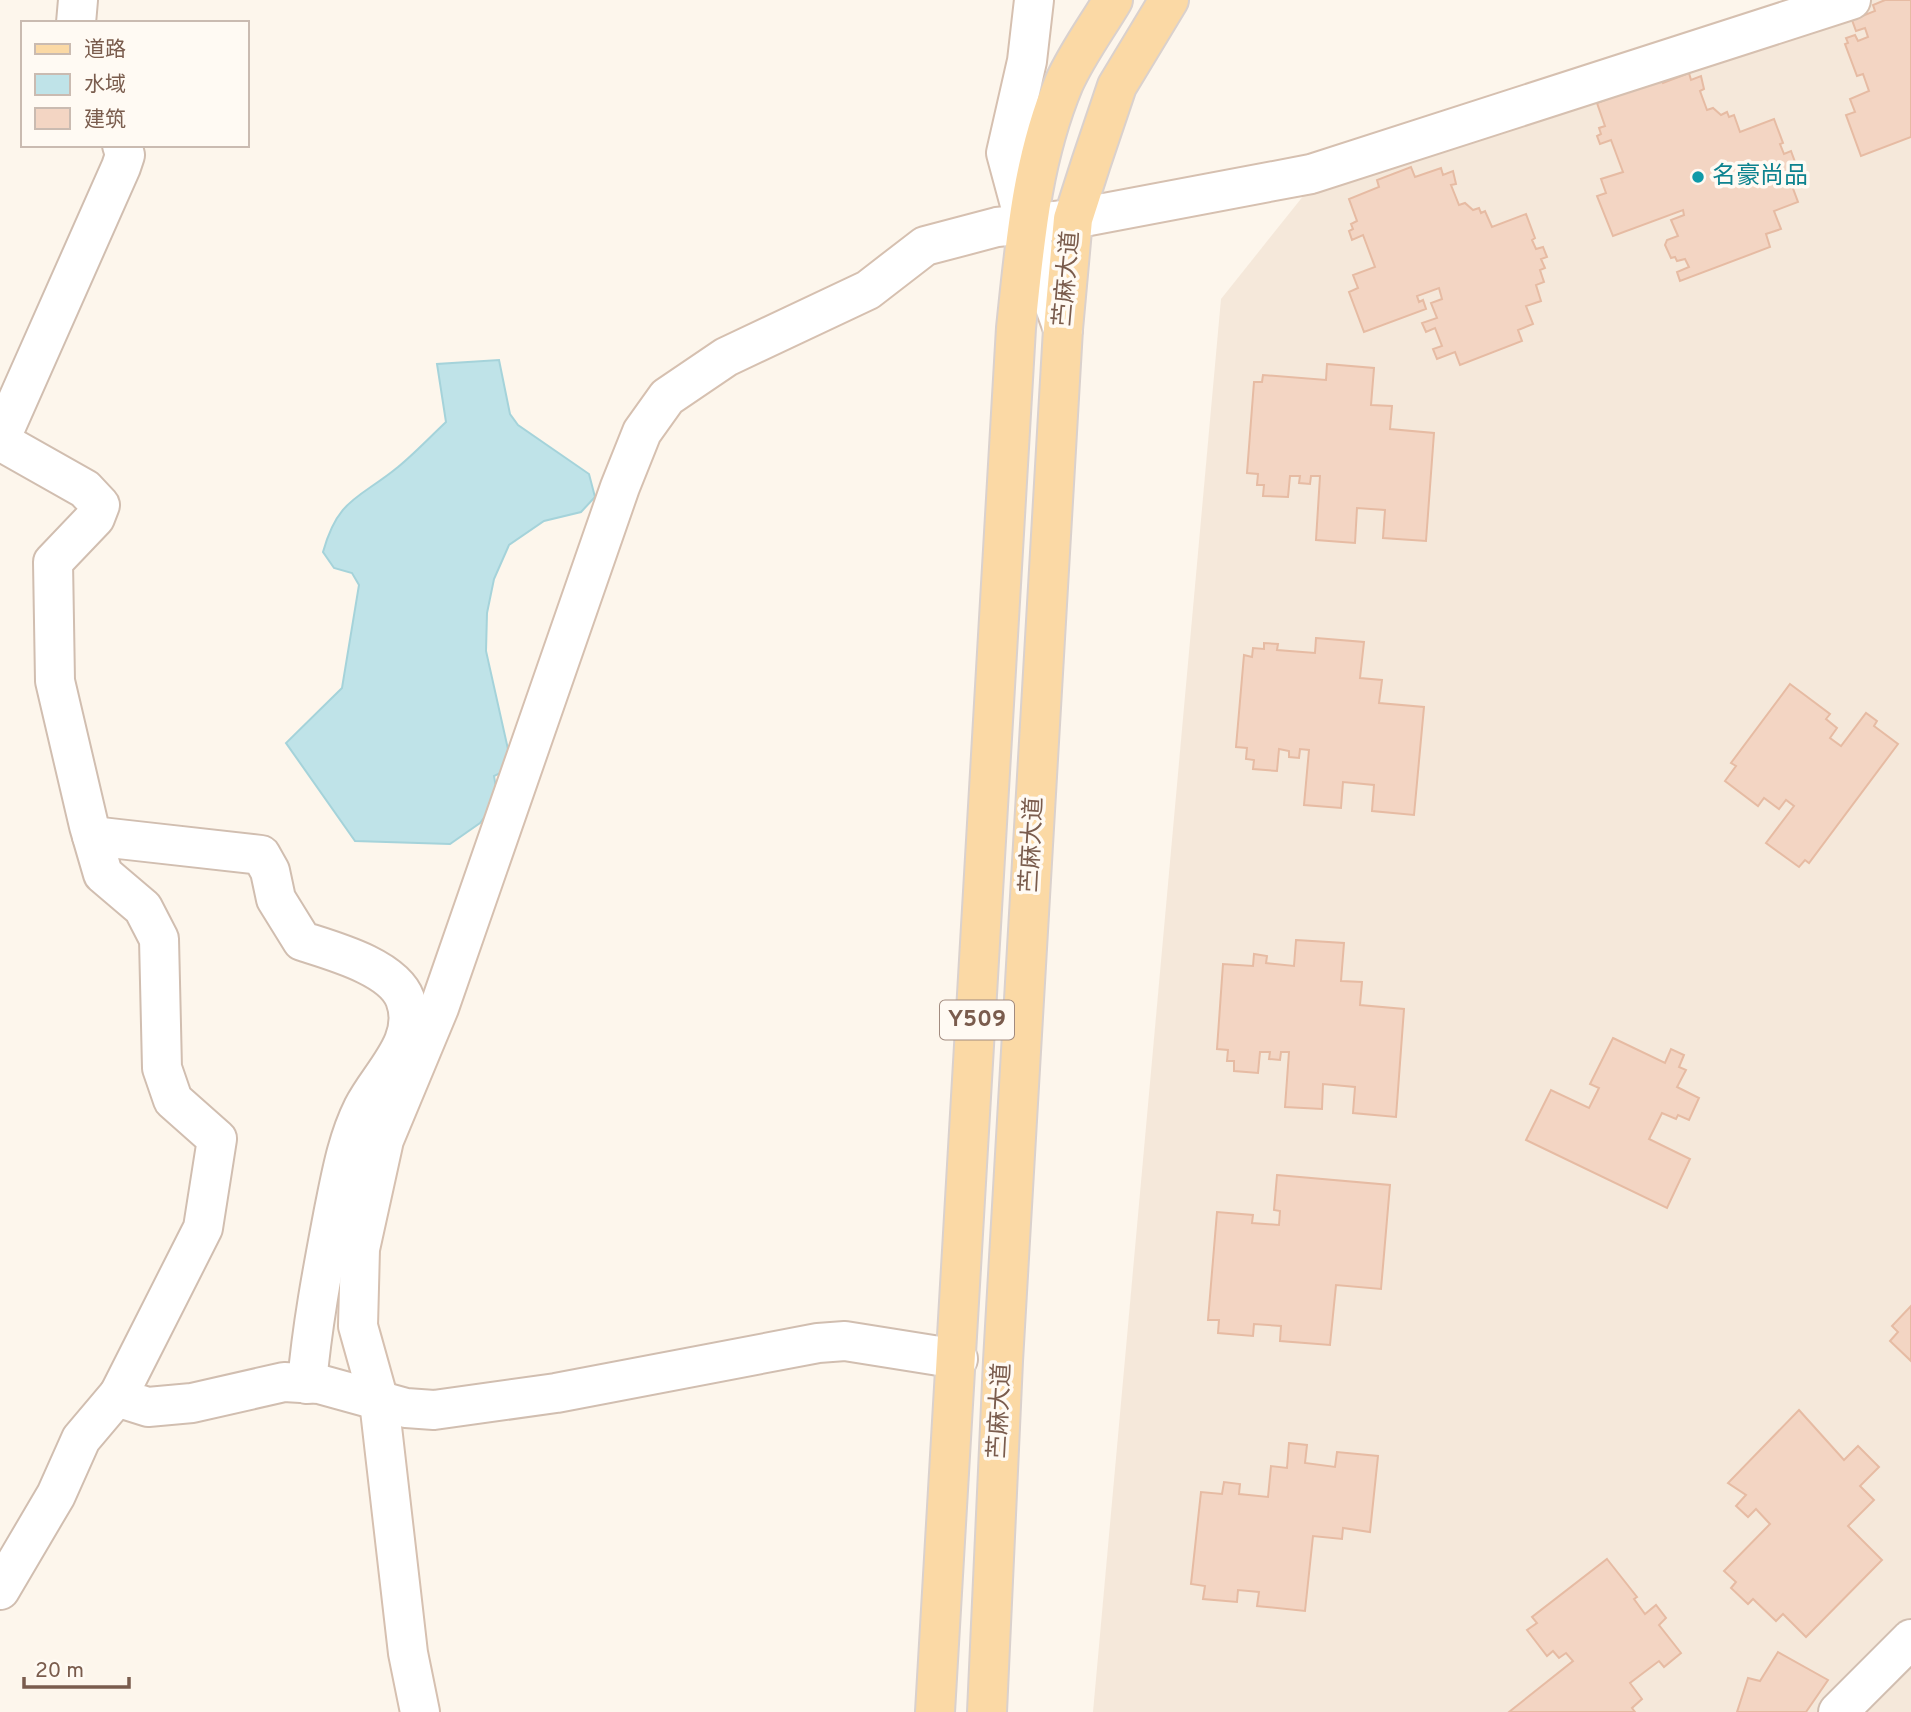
<svg xmlns="http://www.w3.org/2000/svg" width="1911" height="1712" font-family="Overpass,'Noto Sans SC',sans-serif">
<style>
.residential{fill:#f5e8da}
.water{fill:#bfe3e8;stroke:#a5d3da;stroke-width:2}
.building{fill:#f3d5c3;stroke:#e6bba3;stroke-width:2}
.lines{fill:none;stroke-linecap:round;stroke-linejoin:round}
.street-casing{stroke:#d1beb0;stroke-width:42}
.secondary-casing{stroke:#d6c0b0;stroke-width:42}
.primary-casing{stroke:#dad1cd;stroke-width:42}
.street{stroke:#fff;stroke-width:38}
.secondary{stroke:#fff;stroke-width:38}
.primary{stroke:#fbd9a5;stroke-width:38}
.culture-dot{fill:#0f9aa8;stroke:#fffaf3;stroke-width:2.5}
.labels{text-anchor:middle;dominant-baseline:central;stroke-width:7;stroke-linejoin:round;paint-order:stroke}
.shield{fill:#fffaf3;stroke:#a28b7f;stroke-width:2}
.shield-label{font-size:23px;font-weight:bold;fill:#7a5c4d}
.culture-label{font-size:24px;fill:#0d838f;stroke:#fffaf3;text-anchor:start}
.street-label{font-size:24px;fill:#7a5c4d;stroke:#fffaf3}
</style>
<rect width="100%" height="100%" fill="#fdf6ec"/>
<!-- residential -->
<path class="residential" d="M1871 0H1911V1712H1093L1221 299 1312 185Z"/>
<!-- water -->
<path class="water" d="M499 360 510 414 518 425 589 474 595 497 581 512 544 521 509 545 494 579 487 613 486 651 512 767 494 776 498 799 480 823 450 844 355 841 286 743 342 688 359 585 352 573 334 568 323 552C338 498 359 499 398 467 415 453 430 437 446 422L437 364Z"/>
<!-- building -->
<g class="building">
<path d="M1885 0H1911V137L1861 156 1846 115 1855 112 1850 99 1869 91 1863 74 1857 76 1845 44 1848 43 1846 38 1855 35 1858 41 1868 37 1865 28 1856 31 1852 20 1875 11 1873 5Z"/>
<path d="M1659 72 1663 83 1689 73 1691 80 1701 76 1704 89 1700 91 1707 110 1713 108 1721 115 1727 112 1729 117 1734 115 1740 132 1774 119 1783 143 1780 144 1784 154 1791 151 1795 162 1789 164 1793 173 1788 175 1798 202 1774 211 1781 229 1766 234 1770 247 1680 281 1677 272 1689 267 1685 259 1677 261 1675 257 1671 258 1665 245 1667 240 1678 236 1671 220 1684 215 1683 210 1613 236 1597 196 1606 193 1601 179 1623 172 1611 140 1600 144 1597 136 1601 134 1599 128 1605 126 1597 103 1627 92Z"/>
<path d="M1411 167 1415 177 1441 168 1443 175 1453 171 1456 184 1451 185 1459 205 1465 203 1473 210 1479 208 1481 213 1485 211 1492 227 1526 214 1535 238 1532 240 1536 249 1543 247 1547 257 1541 259 1545 268 1540 270 1544 282 1536 285 1541 301 1526 306 1533 324 1518 330 1522 341 1460 365 1455 352 1437 359 1433 349 1442 346 1435 328 1426 332 1422 323 1437 318 1431 303 1442 299 1439 288 1417 296 1419 302 1423 300 1426 309 1364 332 1349 292 1358 288 1353 275 1375 267 1363 235 1352 240 1349 231 1353 229 1351 224 1357 221 1349 199 1379 187 1377 180Z"/>
<path d="M1327 364 1374 368 1371 405 1392 406 1390 429 1434 433 1426 541 1383 538 1385 510 1357 508 1355 543 1316 540 1320 476H1311L1310 484 1299 483 1300 476H1290L1288 497 1263 496 1264 485H1257L1258 474 1247 473 1254 382H1262L1263 375 1326 380Z"/>
<path d="M1316 638 1364 642 1360 678 1382 680 1379 703 1424 707 1414 815 1372 811 1374 785 1343 782 1341 808 1304 805 1309 750 1300 749 1299 758 1289 757V751L1279 749 1277 771 1253 769 1254 760 1246 759 1247 748 1236 747 1244 655 1252 657 1253 648 1264 649V643L1278 644 1277 650 1315 653Z"/>
<path d="M1790 684 1830 714 1826 719 1837 728 1830 738 1841 746 1866 713 1877 721 1874 726 1898 744 1809 863 1805 860 1799 867 1766 843 1794 806 1786 800 1779 809 1764 798 1758 806 1725 781 1736 766 1731 763Z"/>
<path d="M1296 940 1344 943 1341 981 1362 982 1360 1005 1404 1009 1396 1117 1353 1113 1355 1087 1323 1084 1322 1109 1285 1107 1289 1052H1281L1280 1060 1269 1059 1270 1052H1260L1258 1073 1234 1071V1061H1227L1228 1050 1217 1049 1223 964 1253 966 1254 954 1267 956 1266 963 1294 966Z"/>
<path d="M1613 1038 1665 1063 1671 1049 1684 1055 1679 1067 1686 1070 1677 1087 1699 1098 1689 1120 1678 1115 1676 1119 1662 1113 1649 1139 1690 1159 1667 1208 1526 1140 1551 1090 1589 1108 1599 1088 1590 1084Z"/>
<path d="M1277 1175 1390 1185 1381 1289 1336 1285 1330 1345 1280 1341 1281 1326 1254 1324 1253 1336 1218 1333 1219 1320H1208L1217 1212 1253 1215 1252 1223 1279 1225 1280 1211 1274 1210Z"/>
<path d="M1911 1306V1361L1890 1341 1898 1332 1892 1326Z"/>
<path d="M1799 1410 1844 1460 1858 1446 1879 1467 1860 1486 1874 1500 1848 1526 1882 1560 1806 1637 1783 1614 1776 1621 1753 1599 1748 1604 1731 1588 1736 1582 1724 1571 1770 1524 1756 1509 1748 1517 1736 1506 1746 1495 1728 1483Z"/>
<path d="M1289 1443 1307 1445 1305 1463 1335 1467 1337 1452 1378 1456 1370 1532 1343 1528 1342 1539 1313 1536 1305 1611 1257 1606 1259 1592 1238 1590 1237 1602 1203 1599 1205 1586 1191 1584 1201 1492 1222 1494 1224 1482 1240 1484 1239 1494 1268 1497 1271 1466 1287 1468Z"/>
<path d="M1607 1559 1637 1597 1634 1599 1645 1614 1656 1605 1666 1618 1659 1625 1681 1653 1664 1667 1659 1661 1630 1683 1642 1699 1632 1708 1635 1712H1509L1573 1661 1566 1653 1559 1658 1553 1651 1547 1656 1527 1630 1537 1623 1532 1617Z"/>
<path d="M1778 1652 1828 1680 1806 1712H1737L1748 1678 1760 1681Z"/>
</g>
<g class="lines">
<defs>
<g id="street">
<path d="M76 23 78 0"/>
<path d="M0 440 121 167 125 155 122 145"/>
<path d="M0 441 85 489 100 505 95 518 53 562 55 681 89 826 103 874 143 908 159 939 162 1068 173 1100 217 1139 203 1228 119 1394 129 1401 148 1407 192 1403 284 1382 319 1384 406 1408 434 1410 556 1393 818 1343 845 1341 958 1359"/>
<path d="M92 836 261 855 270 871 276 899 302 941C333 951 393 967 405 999 421 1041 380 1074 363 1108 347 1140 341 1176 334 1210 323 1268 312 1325 307 1384"/>
<path d="M0 1590 56 1495 81 1439 119 1394"/>
<path d="M1838 1712 1911 1639"/>
</g>
<g id="secondary">
<path d="M1034 0 1027 61 1006 153 1026 227 1063 329"/>
<path d="M420 1712 408 1653 379 1401 358 1326 360 1249 384 1140 439 1008 620 487 642 432 667 397 726 357 868 290 925 246 997 227 1073 219 1311 174 1851 0"/>
</g>
<g id="primary">
<path d="M935 1712 1016 328C1025 244 1031 162 1064 83 1077 54 1097 27 1113 0"/>
<path d="M987 1712 1003 1361 1063 329 1073 219 1091 163 1117 86 1169 0"/>
</g>
</defs>
<!-- street casing -->
<use href="#street" class="street-casing"/>
<!-- secondary casing -->
<use href="#secondary" class="secondary-casing"/>
<!-- primary casing -->
<use href="#primary" class="primary-casing"/>
<!-- street -->
<use href="#street" class="street"/>
<!-- secondary -->
<use href="#secondary" class="secondary"/>
<!-- primary -->
<use href="#primary" class="primary"/>
</g>
<!-- markers -->
<circle class="culture-dot" cx="1698" cy="177" r="7"/>
<g class="labels">
<!-- shield labels -->
<rect class="shield" x="940" y="1000.5" width="74" height="39" rx="5"/>
<g class="shield-label">
<text x="977" y="1020">Y509</text>
</g>
<!-- culture labels -->
<g class="culture-label">
<text x="1712" y="177">名豪尚品</text>
</g>
<!-- street labels -->
<g class="street-label">
<text transform="translate(1068 279) rotate(-85)">苎麻大道</text>
<text transform="translate(1033 845) rotate(-87)">苎麻大道</text>
<text transform="translate(1001 1411) rotate(-87)">苎麻大道</text>
</g>
</g>
<!-- legend -->
<rect x="21" y="21" width="228" height="126" fill="#fffaf3" stroke="#cabbb1" stroke-width="2"/>
<rect x="35" y="44" width="35" height="10" fill="#fbd9a5" stroke="#cabbb1" stroke-width="2"/>
<text x="84" y="56" font-size="21" fill="#7a5c4d">道路</text>
<rect x="35" y="74" width="35" height="21" fill="#bfe3e8" stroke="#cabbb1" stroke-width="2"/>
<text x="84" y="91" font-size="21" fill="#7a5c4d">水域</text>
<rect x="35" y="108" width="35" height="21" fill="#f3d5c3" stroke="#cabbb1" stroke-width="2"/>
<text x="84" y="126" font-size="21" fill="#7a5c4d">建筑</text>
<!-- scale -->
<path d="M24 1677v10h105v-10" fill="none" stroke="#7a5c4d" stroke-width="3.5"/>
<text x="35" y="1677" font-size="21" fill="#7a5c4d" stroke="#fffaf3" stroke-width="5" paint-order="stroke">20 m</text>
</svg>
